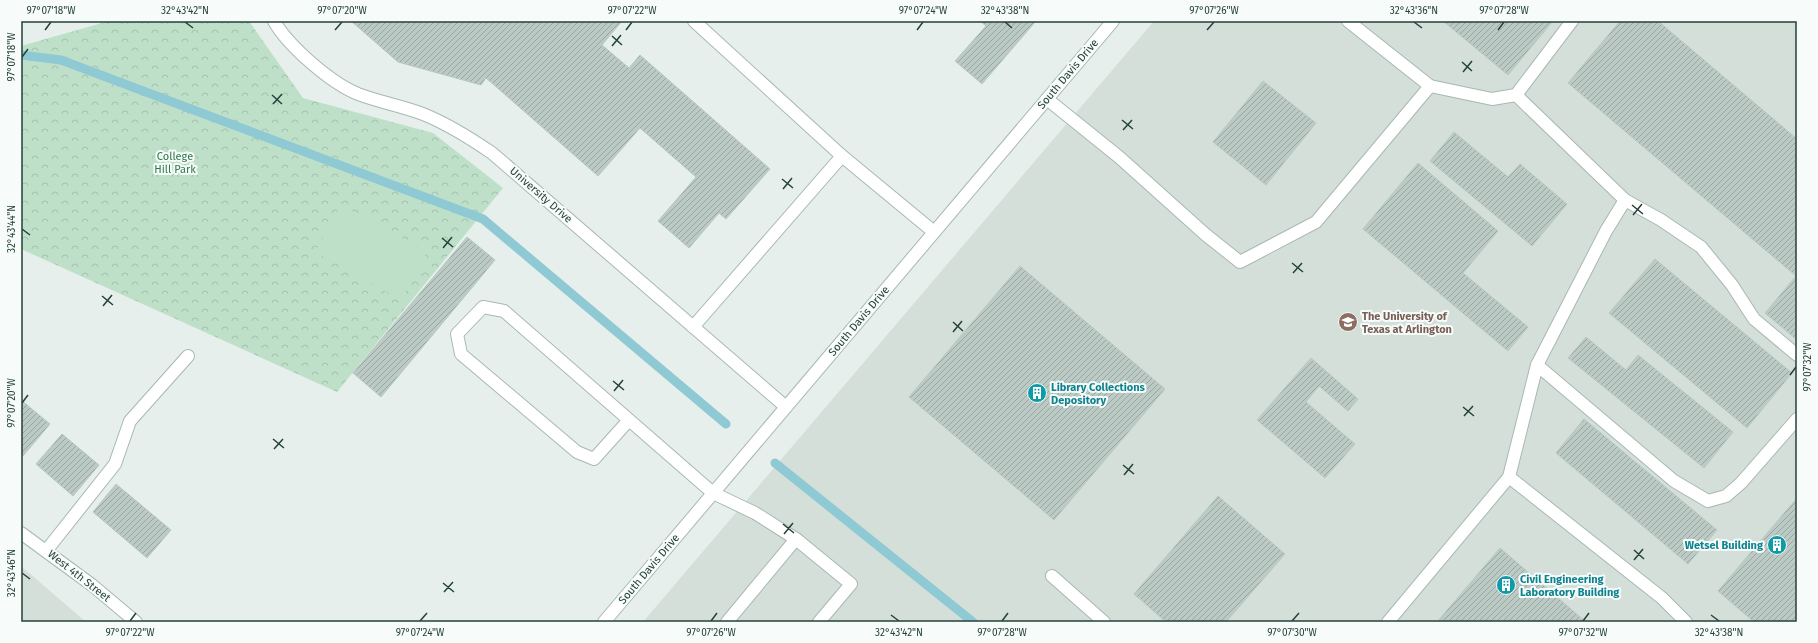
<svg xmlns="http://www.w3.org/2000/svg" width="1818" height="643" font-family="'Fira Sans',sans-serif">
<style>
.built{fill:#d4dfda}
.park{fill:url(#park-crowns)}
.pitch{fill:#bfe0c8}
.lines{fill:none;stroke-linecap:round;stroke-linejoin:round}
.stream{stroke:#8ec9d4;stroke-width:9}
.building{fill:url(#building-hatch);stroke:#b8c9c2}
.service-casing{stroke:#a8b8b2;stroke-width:14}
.minor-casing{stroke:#a8b8b2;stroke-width:14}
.tertiary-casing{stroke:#a8b8b2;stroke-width:14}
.service{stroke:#fff;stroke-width:12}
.minor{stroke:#fff;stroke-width:12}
.tertiary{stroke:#fff;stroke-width:12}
.ticks{fill:none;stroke:#24423a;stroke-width:1.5}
.labels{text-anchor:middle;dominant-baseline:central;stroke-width:4;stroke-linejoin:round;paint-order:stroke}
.street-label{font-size:11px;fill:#24423a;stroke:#f7fbf9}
.park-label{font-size:11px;fill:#2d7a4b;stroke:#f7fbf9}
.education-label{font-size:11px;font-weight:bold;fill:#785e54;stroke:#f7fbf9;text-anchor:start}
.culture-label{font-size:11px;font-weight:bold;fill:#0d838f;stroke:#f7fbf9;text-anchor:start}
.neatline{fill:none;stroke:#24423a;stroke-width:1.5}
.ticks-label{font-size:10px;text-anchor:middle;fill:#24423a}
</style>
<defs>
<pattern id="park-crowns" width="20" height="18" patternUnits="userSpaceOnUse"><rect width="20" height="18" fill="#bfe0c8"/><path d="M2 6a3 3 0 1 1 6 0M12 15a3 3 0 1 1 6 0" fill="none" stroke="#a4c1ad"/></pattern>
<pattern id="building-hatch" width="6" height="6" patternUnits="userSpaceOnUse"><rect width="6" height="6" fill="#bbcac4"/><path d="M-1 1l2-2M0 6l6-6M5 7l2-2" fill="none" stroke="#98a6a0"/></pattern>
</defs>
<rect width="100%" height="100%" fill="#e6efeb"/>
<!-- built -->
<g class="built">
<path d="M1154 21H1797V622H643Z"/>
<path d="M21 566 86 622H21Z"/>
</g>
<!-- park -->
<path class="park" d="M109 21H249L303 98 433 133 503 188 337 392 21 249V46Z"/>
<!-- pitch -->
<path class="pitch" d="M341 205 427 252 401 300 315 252Z"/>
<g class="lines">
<!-- stream -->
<g class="stream">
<path d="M21 55 61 60 483 219 726 424"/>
<path d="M775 463 973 622"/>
</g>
</g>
<!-- building -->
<g class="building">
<path d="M351 21H622L602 45 629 68 640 55 770 169 726 219 719 213 689 248 658 221 696 177 640 128 598 176 486 78 481 85 398 62Z"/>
<path d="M980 21H1036L982 84 955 61 986 26Z"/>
<path d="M1443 21H1553L1508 75Z"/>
<path d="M1620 21H1658L1797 139V340L1765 313 1796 276 1568 83Z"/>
<path d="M1263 81 1316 123 1266 185 1213 142Z"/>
<path d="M1454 132 1508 177 1520 164 1567 204 1532 246 1430 161Z"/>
<path d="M1418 163 1498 231 1463 273 1528 327 1508 351 1363 229Z"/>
<path d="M467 237 495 260 381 397 353 373Z"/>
<path d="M1655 259 1792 373 1747 428 1609 313Z"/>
<path d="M1020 266 1165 389 1054 520 909 397Z"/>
<path d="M1586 337 1626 370 1638 355 1733 432 1704 468 1568 358Z"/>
<path d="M1311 358 1358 399 1348 411 1319 386 1306 402 1355 444 1325 478 1257 420Z"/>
<path d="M21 400 50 424 23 456 21 455Z"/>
<path d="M1584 419 1717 530 1688 564 1556 453Z"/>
<path d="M62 434 99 465 73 496 36 464Z"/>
<path d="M116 484 171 530 147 558 93 512Z"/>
<path d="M1218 496 1285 554 1226 622H1166L1134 594Z"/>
<path d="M1797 498V622H1754L1718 591Z"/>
<path d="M1500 548 1586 622H1437Z"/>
</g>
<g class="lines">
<defs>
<g id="service">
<path d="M694 21 842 156 934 232"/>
<path d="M1430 86 1492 99 1516 95 1572 21"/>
<path d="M1516 95 1625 200 1661 220 1701 247 1732 285 1754 319 1797 355"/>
<path d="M1047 99 1119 157 1206 235 1240 262 1316 222 1430 86 1348 21"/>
<path d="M693 327 842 156"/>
<path d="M1537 365 1674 481 1708 501 1726 496 1741 483 1797 419"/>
<path d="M629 420 594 459 577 452 461 354 457 334 483 307 504 311 713 493 755 513 796 539 851 584 819 622"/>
<path d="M1509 477 1662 598 1686 622"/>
<path d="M46 551 115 464 130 421 188 356"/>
<path d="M1052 576 1104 622"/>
<path d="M727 622 796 539"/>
<path d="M1388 622 1509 477 1537 365 1606 231 1625 200"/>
</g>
<g id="minor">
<path d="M274 21C288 46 331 83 358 94 379 102 402 106 423 114 448 124 470 138 492 153L786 407"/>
<path d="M21 533 92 585 136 622"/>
</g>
<path id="tertiary" d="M604 622 1113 21"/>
</defs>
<!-- service casing -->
<use href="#service" class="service-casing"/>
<!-- minor casing -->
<use href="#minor" class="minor-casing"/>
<!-- tertiary casing -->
<use href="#tertiary" class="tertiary-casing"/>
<!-- service -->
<use href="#service" class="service"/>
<!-- minor -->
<use href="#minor" class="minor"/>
<!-- tertiary -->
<use href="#tertiary" class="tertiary"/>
</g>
<!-- ticks -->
<path class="ticks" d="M185 22 193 28M1005 22 1012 28M1414 22 1422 28M45 30 51 22M335 30 342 22M626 30 632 22M917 30 923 22M1207 30 1214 22M1498 30 1504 22M612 36 622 45M612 46 621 35M22 57 28 49M1462 62 1472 71M1463 72 1472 61M272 95 282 104M273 104 282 94M1122 120 1133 129M1123 130 1132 120M782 179 793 188M783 189 792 178M1632 205 1643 214M1633 215 1642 204M22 229 30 235M442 238 453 247M443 248 452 237M1292 263 1303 272M1293 273 1302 263M102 296 113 305M103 306 112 295M953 322 963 331M953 332 962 321M1790 375 1796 367M613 381 624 390M614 391 623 380M22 403 28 395M1463 407 1474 416M1464 416 1473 406M273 439 284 448M274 449 283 439M1123 465 1134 474M1124 475 1133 464M783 524 794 533M784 534 793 523M1634 550 1644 559M1634 560 1643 549M22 573 30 579M443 583 454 592M444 592 453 582M891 615 899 621M1711 615 1719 621M130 621 136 613M420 621 427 613M711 621 717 613M1002 621 1008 613M1292 621 1299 613M1583 621 1589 613"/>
<!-- icons -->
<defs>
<symbol id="university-disc" viewBox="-11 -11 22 22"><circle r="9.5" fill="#8d6e63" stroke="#f7fbf9"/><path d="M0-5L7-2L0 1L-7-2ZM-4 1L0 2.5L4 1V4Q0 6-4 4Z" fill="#fff"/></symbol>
<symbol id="building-disc" viewBox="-11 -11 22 22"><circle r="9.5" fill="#0f9aa8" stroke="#f7fbf9"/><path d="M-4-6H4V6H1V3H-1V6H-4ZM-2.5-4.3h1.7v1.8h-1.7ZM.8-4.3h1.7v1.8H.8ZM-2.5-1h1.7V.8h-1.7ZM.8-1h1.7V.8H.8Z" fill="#fff"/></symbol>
</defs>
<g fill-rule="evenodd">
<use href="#university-disc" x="1337" y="311" width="22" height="22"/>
<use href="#building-disc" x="1026" y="382" width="22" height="22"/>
<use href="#building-disc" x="1766" y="534" width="22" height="22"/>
<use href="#building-disc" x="1495" y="574" width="22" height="22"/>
</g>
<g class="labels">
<!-- street labels -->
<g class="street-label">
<text transform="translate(1068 74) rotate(-50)">South Davis Drive</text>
<text transform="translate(541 195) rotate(41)">University Drive</text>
<text transform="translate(859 321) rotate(-50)">South Davis Drive</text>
<text transform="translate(649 569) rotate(-50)">South Davis Drive</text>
<text transform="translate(79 576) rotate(38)">West 4th Street</text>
</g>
<!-- park labels -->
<g class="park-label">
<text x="175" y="156">College<tspan x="175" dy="13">Hill Park</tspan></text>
</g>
<!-- education labels -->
<g class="education-label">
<text x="1362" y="316">The University of<tspan x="1362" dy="13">Texas at Arlington</tspan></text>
</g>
<!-- culture labels -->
<g class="culture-label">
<text x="1051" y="387">Library Collections<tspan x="1051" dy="13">Depository</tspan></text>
<text x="1763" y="545" text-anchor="end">Wetsel Building</text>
<text x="1520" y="579">Civil Engineering<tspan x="1520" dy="13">Laboratory Building</tspan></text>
</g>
</g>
<!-- border -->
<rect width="1818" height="643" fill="none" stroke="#f7fbf9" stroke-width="44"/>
<rect x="22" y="22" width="1774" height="599" class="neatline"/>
<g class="ticks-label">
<text x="51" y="14">97°07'18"W</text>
<text x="185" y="14">32°43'42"N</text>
<text x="342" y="14">97°07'20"W</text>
<text x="632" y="14">97°07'22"W</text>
<text x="923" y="14">97°07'24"W</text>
<text x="1005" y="14">32°43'38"N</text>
<text x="1214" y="14">97°07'26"W</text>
<text x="1414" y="14">32°43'36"N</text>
<text x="1504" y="14">97°07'28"W</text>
<text transform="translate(11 57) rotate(-90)" y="4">97°07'18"W</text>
<text transform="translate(11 229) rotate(-90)" y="4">32°43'44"N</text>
<text transform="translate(1807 367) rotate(-90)" y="4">97°07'32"W</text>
<text transform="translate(11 403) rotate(-90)" y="4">97°07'20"W</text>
<text transform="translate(11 573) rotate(-90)" y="4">32°43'46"N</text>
<text x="130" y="636">97°07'22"W</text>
<text x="420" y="636">97°07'24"W</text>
<text x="711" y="636">97°07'26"W</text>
<text x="899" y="636">32°43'42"N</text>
<text x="1002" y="636">97°07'28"W</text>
<text x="1292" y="636">97°07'30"W</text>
<text x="1583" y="636">97°07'32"W</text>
<text x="1719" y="636">32°43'38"N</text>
</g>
</svg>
